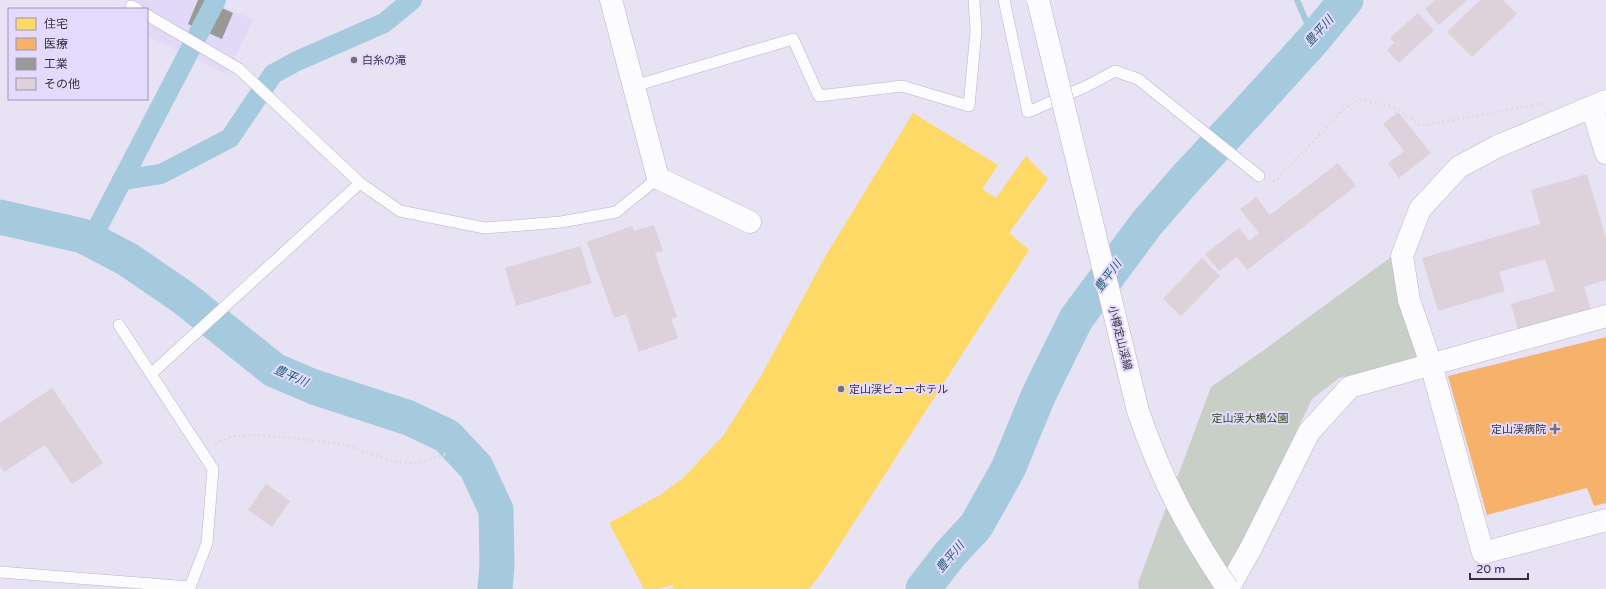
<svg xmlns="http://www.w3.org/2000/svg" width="1606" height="589" font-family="'Varela Round','Noto Sans JP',sans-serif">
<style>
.built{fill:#e2d9f9}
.green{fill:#c8cfc6}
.homes{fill:#ffd966}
.health{fill:#f6b26b}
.industry{fill:#999}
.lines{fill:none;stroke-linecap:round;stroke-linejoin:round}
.stream{stroke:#a5c9dd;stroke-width:6}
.canal{stroke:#a5c9dd;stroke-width:20}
.river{stroke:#a5c9dd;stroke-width:35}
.building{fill:#ddd2da}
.lane-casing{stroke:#bab5c4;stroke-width:12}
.street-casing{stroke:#bab5c4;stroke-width:23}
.path{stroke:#dddbe1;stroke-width:2.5;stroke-dasharray:2 3;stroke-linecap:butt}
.lane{stroke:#fcfbfe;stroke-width:11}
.street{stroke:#fcfbfe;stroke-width:22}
.primary-bridge-casing{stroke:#bab5c4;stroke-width:23;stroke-linecap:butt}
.primary-bridge{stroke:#fcfbfe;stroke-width:22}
.poi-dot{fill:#746f7e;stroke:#e4dafd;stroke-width:1.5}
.labels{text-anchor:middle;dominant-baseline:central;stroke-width:4;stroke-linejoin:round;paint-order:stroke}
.poi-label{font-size:11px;fill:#35313e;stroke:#e4dafd;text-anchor:start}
.street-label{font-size:11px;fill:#35313e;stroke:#e4dafd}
.park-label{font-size:11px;fill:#2d4b0e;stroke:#e4dafd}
.water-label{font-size:12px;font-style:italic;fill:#195d74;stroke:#e4dafd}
</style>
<rect width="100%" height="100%" fill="#e8e2f5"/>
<!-- built -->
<path class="built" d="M128 0H210L253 20 227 74 147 36V9H124Z"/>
<!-- green -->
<path class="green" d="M1391 257 1417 358 1339 378 1312 399 1239 550 1212 589H1139L1138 583 1211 387 1264 350Z"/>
<!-- homes -->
<path class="homes" d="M913 113 998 165 982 189 996 198 1026 156 1048 179 1009 233 1029 250 823 571 809 589H674L672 585 658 589H644L609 523 660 495 683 478 723 436 761 376 825 257Z"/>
<!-- health -->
<path class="health" d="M1606 337V503L1594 506 1587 488 1487 515 1448 376Z"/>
<!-- industry -->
<path class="industry" d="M198 0H204L233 13 222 39 188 24Z"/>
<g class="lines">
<!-- stream -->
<path class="stream" d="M1297 0 1314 39"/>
<!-- canal -->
<g class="canal">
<path d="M122 180 161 174 230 138 273 74 297 61 384 23 412 0"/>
<path d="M91 240 216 0"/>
</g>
<!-- river -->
<g class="river">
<path d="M0 217 83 236 127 259 184 298 274 370 314 387 409 418 447 436 476 467 496 510 497 565 495 589"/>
<path d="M923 589 950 554 976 526 1008 469 1039 394 1076 319 1147 223 1187 177 1244 116 1314 39 1346 0"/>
</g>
</g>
<!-- building -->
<g class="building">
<path d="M1435 0H1467L1439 25 1425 9Z"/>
<path d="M1480 0H1503L1517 14 1472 57 1447 32Z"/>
<path d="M1418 13 1434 30 1399 63 1387 50 1394 43 1390 38Z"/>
<path d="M1398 112 1431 153 1399 178 1388 163 1404 151 1383 124Z"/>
<path d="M1338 163 1356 186 1247 270 1237 257 1219 271 1205 254 1239 228 1249 241 1259 233 1240 209 1256 197 1270 215Z"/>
<path d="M1587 174 1606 238V280L1584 287 1591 309 1518 330 1511 304 1555 291 1545 259 1499 272 1505 291 1438 311 1422 258 1540 224 1531 190Z"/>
<path d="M654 225 663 251 655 253 677 317 671 319 678 338 639 352 626 314 614 318 587 242 632 226 634 231Z"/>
<path d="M580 246 592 283 516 306 505 268Z"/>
<path d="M1202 258 1220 276 1181 316 1163 299Z"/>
<path d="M52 388 103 463 72 484 45 445 4 472 0 466V423Z"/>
<path d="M266 484 290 501 272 527 248 510Z"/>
</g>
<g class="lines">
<defs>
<g id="lane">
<path d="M1004 0 1028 112 1087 86 1115 71 1138 79 1259 176"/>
<path d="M131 6 137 9"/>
<path d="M147 15 239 69 360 183 400 211 485 228 561 222 616 212 658 178"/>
<path d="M634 86 793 39 819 96 902 86 969 106 976 31 974 0"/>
<path d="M151 374 360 183"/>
<path d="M0 572 190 587 207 543 213 469 119 325"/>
</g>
<g id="street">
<path d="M611 0 658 178 750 222"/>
<path d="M1606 101 1498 146 1459 167 1420 209 1402 256 1409 300 1431 364 1483 553 1606 520"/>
<path d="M1592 107 1606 153"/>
<path d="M1228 589 1251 548 1309 432 1350 387 1606 316"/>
</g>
</defs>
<!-- lane casing -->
<use href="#lane" class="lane-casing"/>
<!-- street casing -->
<use href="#street" class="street-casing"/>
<!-- path -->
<g class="path">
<path d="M1273 181 1276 180 1345 108 1360 99 1396 108 1421 126 1544 103"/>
<path d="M215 444 233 436 263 435 343 444 393 461 414 464 445 454"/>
</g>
<!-- lane -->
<use href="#lane" class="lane"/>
<!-- street -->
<use href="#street" class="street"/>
<defs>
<path id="primary-bridge" d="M1038 0 1138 411C1161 478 1188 531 1228 589"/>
</defs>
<!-- primary-bridge casing -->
<use href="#primary-bridge" class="primary-bridge-casing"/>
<!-- primary-bridge -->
<use href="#primary-bridge" class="primary-bridge"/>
</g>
<!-- markers -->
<g class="poi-dot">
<circle cx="354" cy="60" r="4"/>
<circle cx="841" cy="389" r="4"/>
<path d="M1553 423h4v4h4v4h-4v4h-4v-4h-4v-4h4z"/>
</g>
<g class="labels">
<!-- poi labels -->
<g class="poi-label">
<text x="362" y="60">白糸の滝</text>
<text x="849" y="389">定山渓ビューホテル</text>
<text x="1546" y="429" text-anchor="end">定山渓病院</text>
</g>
<!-- street labels -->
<g class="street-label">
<text transform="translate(1120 338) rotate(76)">小樽定山渓線</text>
</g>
<!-- park labels -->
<g class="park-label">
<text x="1250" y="418">定山渓大橋公園</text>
</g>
<!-- water labels -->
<g class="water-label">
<text transform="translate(1319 31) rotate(-48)">豊平川</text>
<text transform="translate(1108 276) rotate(-53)">豊平川</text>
<text transform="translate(291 376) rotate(24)">豊平川</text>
<text transform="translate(950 557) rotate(-50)">豊平川</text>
</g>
</g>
<!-- legend -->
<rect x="8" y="8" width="140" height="92" fill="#e4dafd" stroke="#9e96b1"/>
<rect x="16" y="18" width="20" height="12" fill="#ffd966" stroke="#9e96b1"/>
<text x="44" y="28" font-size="12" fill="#35313e">住宅</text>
<rect x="16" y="38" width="20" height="12" fill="#f6b26b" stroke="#9e96b1"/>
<text x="44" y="48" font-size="12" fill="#35313e">医療</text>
<rect x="16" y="58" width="20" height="12" fill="#999999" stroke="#9e96b1"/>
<text x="44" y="68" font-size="12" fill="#35313e">工業</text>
<rect x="16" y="78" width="20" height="12" fill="#ddd2da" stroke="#9e96b1"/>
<text x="44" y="88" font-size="12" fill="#35313e">その他</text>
<!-- scale -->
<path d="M1470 573v6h58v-6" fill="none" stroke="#35313e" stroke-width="2"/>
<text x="1476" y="573" font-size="12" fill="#35313e" stroke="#e4dafd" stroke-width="3" paint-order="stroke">20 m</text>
</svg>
